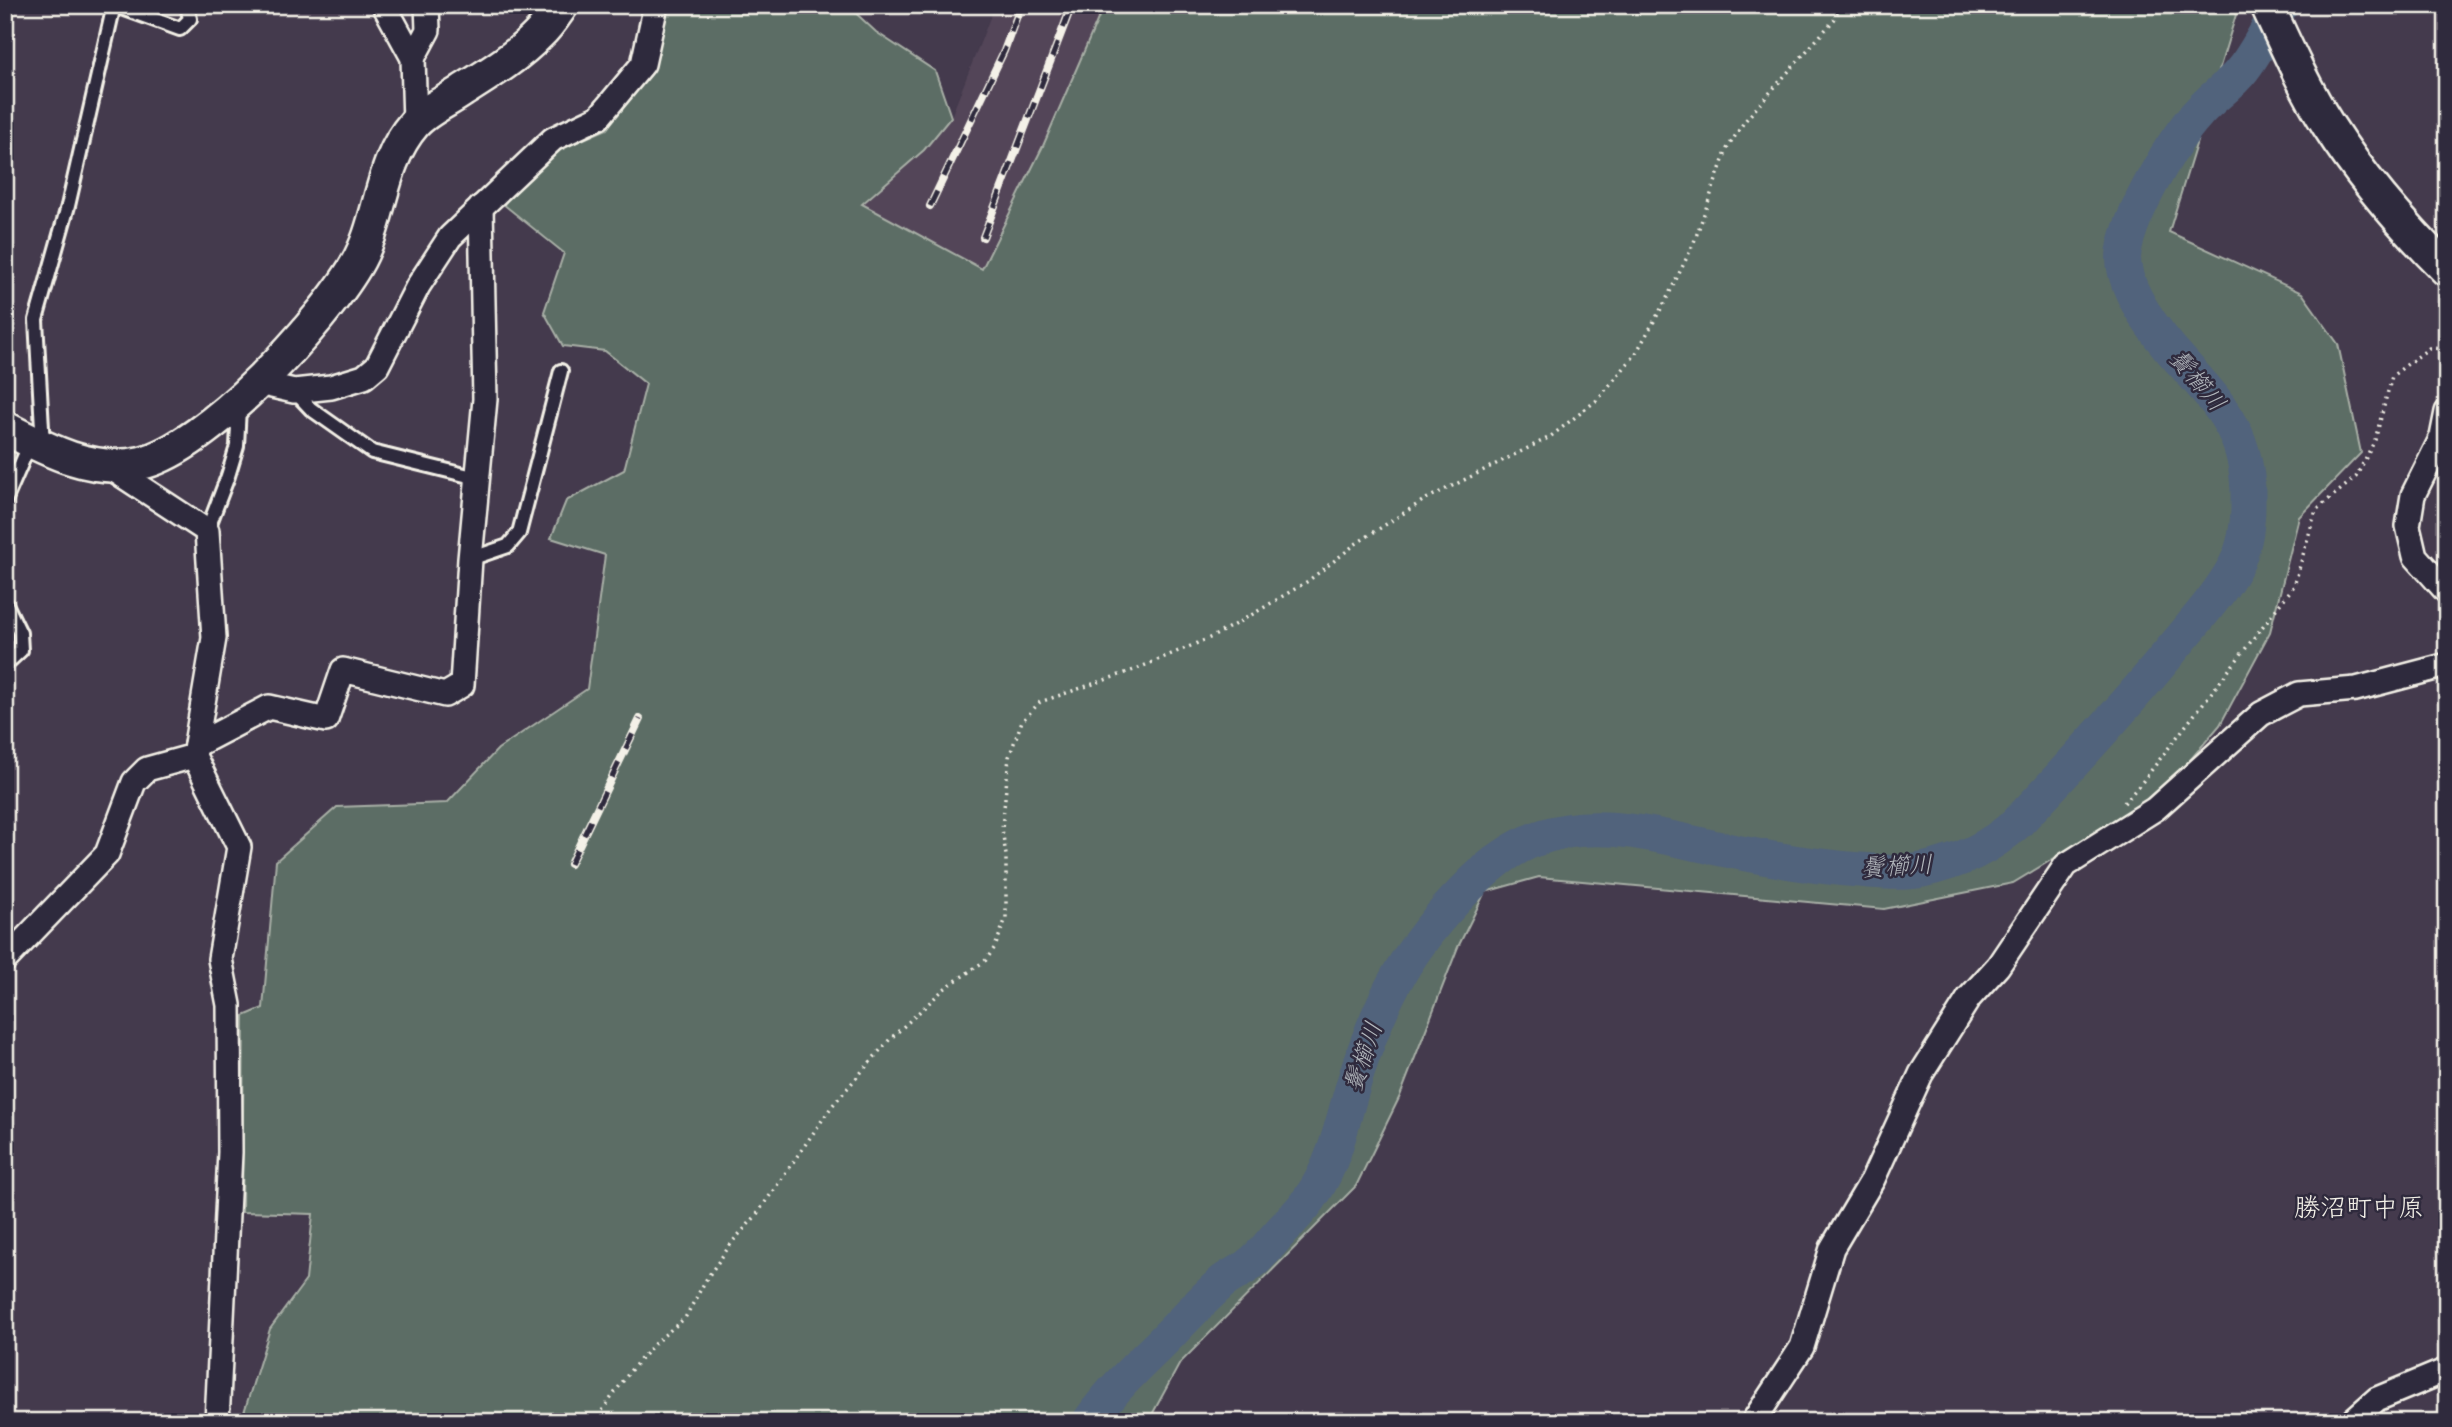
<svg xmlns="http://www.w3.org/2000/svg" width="2452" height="1427" font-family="'Architects Daughter','Klee One',sans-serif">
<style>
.built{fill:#534558}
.green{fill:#5c6d65;stroke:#a8afa6;stroke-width:2}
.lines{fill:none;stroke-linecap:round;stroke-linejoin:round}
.river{stroke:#51637c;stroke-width:35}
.lane-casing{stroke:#f4f1e8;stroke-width:18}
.street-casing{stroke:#f4f1e8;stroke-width:28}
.secondary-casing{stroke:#f4f1e8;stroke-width:37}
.path{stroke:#f4f1e8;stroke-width:3.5;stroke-dasharray:2 5;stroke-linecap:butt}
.lane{stroke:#2f2a3d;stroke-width:12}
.street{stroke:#2f2a3d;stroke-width:23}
.secondary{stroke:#2f2a3d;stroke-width:32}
.rail-casing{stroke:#f4f1e8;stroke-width:8}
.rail{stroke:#2f2a3d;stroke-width:5;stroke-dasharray:16;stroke-linecap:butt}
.labels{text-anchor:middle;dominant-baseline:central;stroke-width:5;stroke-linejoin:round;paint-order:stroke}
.water-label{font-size:24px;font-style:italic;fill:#b3b8bd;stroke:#2f2a3d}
.quarter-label{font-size:26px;fill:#f4f1e8;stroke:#2f2a3d}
</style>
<rect width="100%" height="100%" fill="#443a4d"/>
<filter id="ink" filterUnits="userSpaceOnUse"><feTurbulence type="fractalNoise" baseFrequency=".0143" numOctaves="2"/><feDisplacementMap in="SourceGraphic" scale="14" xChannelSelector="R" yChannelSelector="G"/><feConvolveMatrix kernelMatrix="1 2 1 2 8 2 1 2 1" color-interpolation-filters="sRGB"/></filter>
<g filter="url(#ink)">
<!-- built -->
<path class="built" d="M995 5H1104L1043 146 983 269 861 204 924 150 951 117Z"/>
<!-- green -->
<path class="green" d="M664 5H847L876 32 935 71 951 117 924 150 862 204 982 269 1043 146 1104 5H2239L2169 232 2302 293 2338 344 2361 453 2299 517 2270 632 2220 725 2161 794 2013 883 1884 909 1539 877 1485 892 1458 947 1400 1096 1356 1186 1180 1363 1148 1422H241L270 1329 306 1280 313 1214 242 1212 244 1016 263 1008 276 861 337 807 447 803 498 749 587 689 605 555 551 538 566 501 624 470 646 384 605 351 563 346 544 312 564 253 503 204 549 154 607 129 658 56 661 9Z"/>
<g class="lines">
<!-- river -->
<path class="river" d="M1089 1422C1110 1392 1135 1368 1161 1343 1180 1324 1199 1303 1219 1285 1228 1276 1241 1272 1250 1264 1260 1257 1268 1246 1276 1237 1288 1223 1303 1210 1313 1194 1337 1159 1343 1116 1356 1076 1381 998 1408 947 1466 889 1486 869 1505 852 1531 841 1584 818 1645 832 1698 844 1752 856 1805 866 1860 870 1880 872 1902 874 1922 870 1957 863 1991 847 2017 823 2068 769 2118 715 2165 658 2189 628 2217 599 2235 566 2245 547 2248 525 2248 504 2250 437 2224 409 2181 361 2159 337 2119 287 2124 252 2130 214 2172 141 2198 113 2212 97 2230 86 2243 69 2258 50 2269 26 2281 5"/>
<defs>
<g id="lane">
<path d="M294 391 311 409 372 452 477 478"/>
<path d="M43 446 36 320 68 206 114 5 180 29 190 19 187 5"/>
<path d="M5 501 31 441"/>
<path d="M207 531 228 476 237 446 239 407"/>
<path d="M470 559 508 546 519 533 561 371"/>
<path d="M5 602 20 633 21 650 5 665"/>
</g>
<g id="street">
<path d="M384 5 413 58 415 122"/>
<path d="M413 58 428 30 427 5"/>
<path d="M259 383 294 391 331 387 364 377 377 366 418 286 450 237 553 139 599 117 643 64 656 5"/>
<path d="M2447 412 2442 437 2413 495 2408 526 2415 556 2447 592"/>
<path d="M108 466 207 531 214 638 194 756 239 847 220 959 229 1005 230 1152 217 1422"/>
<path d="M196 745 269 707 326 720 343 670 445 695 462 685 470 559 485 399 481 207"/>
<path d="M5 960 107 854 134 782 147 769 194 756"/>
<path d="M1753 1422 1802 1347 1832 1248 1873 1179 1921 1074 1969 998 1998 966 2066 865 2155 809 2261 714 2299 694 2356 689 2447 665"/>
<path d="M2351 1422 2377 1399 2447 1370"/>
</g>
<g id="secondary">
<path d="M2267 5C2286 46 2304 87 2328 125 2361 177 2403 226 2447 270"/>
<path d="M5 428C47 450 92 474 141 463 207 448 322 323 356 265 382 221 379 164 414 124 426 110 448 101 462 91 489 74 517 57 539 34 548 26 555 15 562 5"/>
</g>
</defs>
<!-- lane casing -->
<use href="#lane" class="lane-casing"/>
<!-- street casing -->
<use href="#street" class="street-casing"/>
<!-- secondary casing -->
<use href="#secondary" class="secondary-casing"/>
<!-- path -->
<g class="path">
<path d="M2124 803 2143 781 2294 586 2316 510 2356 477 2375 440 2392 376 2429 348 2447 349"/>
<path d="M594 1422 631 1370 656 1342 685 1318 707 1278 733 1241 755 1217 832 1106 890 1039 944 989 986 960 995 947 1006 918V855L1002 829 1009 757 1022 721 1040 702 1134 670 1214 636 1253 614 1308 581 1357 543 1424 500 1550 437 1597 400 1635 355 1666 300 1693 245 1727 149 1744 122 1834 20 1841 5"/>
</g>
<!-- lane -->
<use href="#lane" class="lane"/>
<!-- street -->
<use href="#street" class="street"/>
<!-- secondary -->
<use href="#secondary" class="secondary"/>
<defs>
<g id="rail">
<path d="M930 206 1004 51 1021 5"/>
<path d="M983 237 1072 5"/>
<path d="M570 864 640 719"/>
</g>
</defs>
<!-- rail casing -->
<use href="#rail" class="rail-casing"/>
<!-- rail -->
<use href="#rail" class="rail"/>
</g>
</g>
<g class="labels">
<!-- water labels -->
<g class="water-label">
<text transform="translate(2197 381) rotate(50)">鬢櫛川</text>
<text transform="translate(1897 867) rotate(-3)">鬢櫛川</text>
<text transform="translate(1364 1057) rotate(-71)">鬢櫛川</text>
</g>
<!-- quarter labels -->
<g class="quarter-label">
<text x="2359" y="1208">勝沼町中原</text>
</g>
</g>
<!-- margin -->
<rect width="2452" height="1427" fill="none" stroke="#2f2a3d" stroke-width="28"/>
<rect x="14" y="14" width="2424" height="1399" fill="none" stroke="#f4f1e8" stroke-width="2.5" filter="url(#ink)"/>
</svg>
